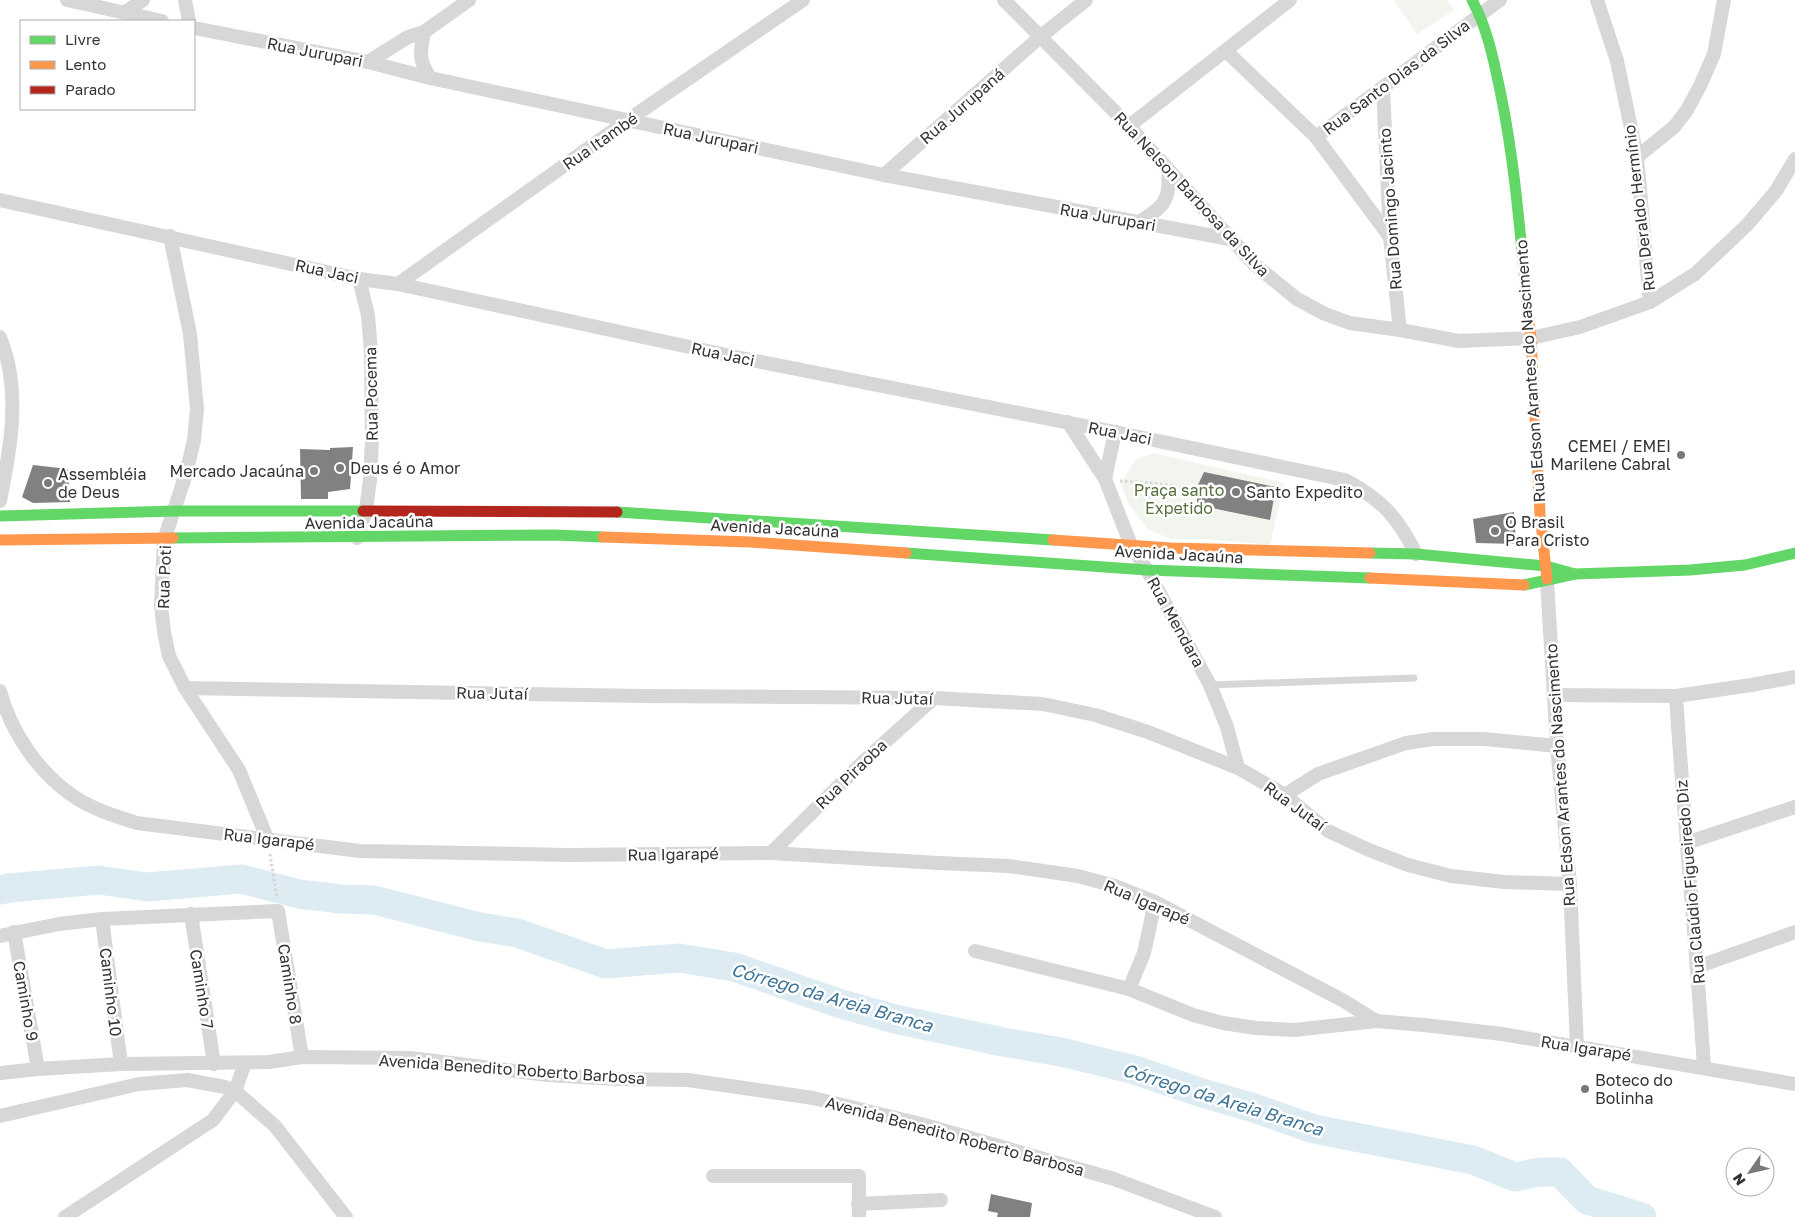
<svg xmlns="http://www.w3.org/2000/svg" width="1795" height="1217" font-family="'Golos Text',sans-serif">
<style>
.green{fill:#f1f5ed}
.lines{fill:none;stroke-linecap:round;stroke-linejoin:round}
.river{stroke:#ddebf3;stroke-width:29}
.building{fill:#818181}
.path{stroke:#d6d6d6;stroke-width:3;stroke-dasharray:2.5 2.5;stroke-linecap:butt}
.lane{stroke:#d7d7d7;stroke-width:7}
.street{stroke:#d7d7d7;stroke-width:14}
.fast{stroke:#63d668;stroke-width:11}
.slow{stroke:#ff974d;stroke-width:11}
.jam{stroke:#b3261e;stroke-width:11}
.poi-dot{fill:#7a7a7a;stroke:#fff;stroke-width:2}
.labels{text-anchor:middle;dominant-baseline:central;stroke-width:5;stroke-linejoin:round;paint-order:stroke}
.street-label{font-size:16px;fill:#333;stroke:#fff}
.poi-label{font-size:16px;fill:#333;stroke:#fff;text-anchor:start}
.park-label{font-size:16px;fill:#56703f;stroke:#fff}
.water-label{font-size:18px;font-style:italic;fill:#3f7597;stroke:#fff}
</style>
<rect width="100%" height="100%" fill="#fff"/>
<!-- green -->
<g class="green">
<path d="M1394 0H1447L1454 10 1417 34Z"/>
<path d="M1153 453 1284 483 1270 545 1206 539H1171L1149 530 1129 505 1121 484 1135 460Z"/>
</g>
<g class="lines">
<!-- river -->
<path class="river" d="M0 890 9 888 98 880 147 887 242 879 299 894 341 899 374 900 480 927 517 933 606 964 679 958 734 967 838 1003 895 1019 1003 1042 1061 1052 1135 1070 1202 1093 1251 1107 1314 1129 1473 1160 1515 1177 1539 1172H1560L1587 1200 1642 1217"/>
</g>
<!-- building -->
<g class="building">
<path d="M353 447 350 489 328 492V499H301L300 449 330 450V448Z"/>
<path d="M33 465 68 469 70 502 33 503 22 497Z"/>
<path d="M1204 472 1276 487 1270 520 1197 505V487Z"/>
<path d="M1514 512 1516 544 1476 543 1473 519Z"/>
<path d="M991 1194 1032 1203 1030 1217H997L998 1213 988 1211Z"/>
</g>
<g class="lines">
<!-- path -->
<g class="path">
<path d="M1120 481 1152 483 1189 488"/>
<path d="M1148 508 1152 483"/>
<path d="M270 854 277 898"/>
</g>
<!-- lane -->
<path class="lane" d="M1210 685 1414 678"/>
<!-- street -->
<g class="street">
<path d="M67 0 162 21"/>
<path d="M185 0 189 21"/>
<path d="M1004 0 1129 126 1254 264 1297 299 1325 314 1350 323 1400 330 1459 341 1531 338 1580 327 1650 302 1695 274 1747 225 1776 191 1795 159"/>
<path d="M1597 0 1617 61 1637 157 1650 302"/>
<path d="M124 13 143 0"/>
<path d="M194 28 368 62 430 78 884 175 1230 239"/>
<path d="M424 32C420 54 418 58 430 78"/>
<path d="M1226 51 1316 137 1390 237"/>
<path d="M368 62 408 37 424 32 469 0"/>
<path d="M1383 88 1390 237 1400 330"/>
<path d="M1129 126 1290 0"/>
<path d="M1316 137 1500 0"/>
<path d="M1637 157 1674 127 1687 110 1700 86 1714 54 1724 0"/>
<path d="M884 175 1040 37 1086 0"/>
<path d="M0 200 359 279 398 284 731 356 1115 432 1345 480C1382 500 1397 516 1416 554"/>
<path d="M1139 222C1164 207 1171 200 1168 170"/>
<path d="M170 236 190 334 197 409 194 440 186 474 164 540 161 605 164 632 169 656 185 688 239 770 267 838"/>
<path d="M398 284 628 120 803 0"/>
<path d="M0 337C3 346 6 354 8 363 18 409 9 455 0 501"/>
<path d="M1068 422 1105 479 1131 545 1147 570 1210 685 1227 727 1238 768"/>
<path d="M1105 479 1115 432"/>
<path d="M357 538 366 510 370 480 372 439 371 352 368 315 359 279"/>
<path d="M1547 581 1557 746 1570 884 1577 1047"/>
<path d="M185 688 644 696 934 698 1043 704 1095 715 1148 732 1238 768 1285 795 1328 831 1369 850 1408 865 1451 876 1504 882 1570 884"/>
<path d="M0 691C11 732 38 772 73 796 92 809 115 816 137 823L360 851 569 855 771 853 938 863 1009 866 1078 876 1115 886 1155 902 1344 1001 1376 1021"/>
<path d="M1553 695 1676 696 1751 685 1795 677"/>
<path d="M1676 696C1684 820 1696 943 1704 1067"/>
<path d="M1285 795 1318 774 1406 743 1433 739H1484L1557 746"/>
<path d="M1686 843 1795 807"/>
<path d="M771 853 864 761 934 698"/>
<path d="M191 914 214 1064"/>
<path d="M102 919 121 1064"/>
<path d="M14 932 38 1069"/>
<path d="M0 936 59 924 102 919 278 911 302 1057"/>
<path d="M975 951 1129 989 1193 1015 1223 1023 1256 1028 1294 1030 1376 1021 1424 1025 1502 1034 1795 1084"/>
<path d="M1697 967 1795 932"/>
<path d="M1129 989 1144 953 1155 902"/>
<path d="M0 1073 38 1069 121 1064 269 1062 302 1057 411 1058 547 1075 617 1079 688 1080 813 1098 921 1124 1114 1179 1215 1217"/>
<path d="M0 1116 139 1084 187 1080 225 1087 235 1091 275 1126 346 1217"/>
<path d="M713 1176H859V1217"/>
<path d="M858 1204 941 1200"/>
<path d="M65 1217 213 1120 235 1091 245 1063"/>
</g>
<!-- fast -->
<g class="fast">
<path d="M1472 0C1488 29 1494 62 1501 95 1515 164 1520 233 1527 303"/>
<path d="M617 512 1053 540"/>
<path d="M0 516 175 511H363"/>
<path d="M173 538 554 535 603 537"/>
<path d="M906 553 1147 570 1370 578"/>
<path d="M1370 553 1416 554 1546 566 1575 574"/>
<path d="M1524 585 1575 574 1690 570 1745 565 1795 553"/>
</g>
<!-- slow -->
<g class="slow">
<path d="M1527 303 1531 338 1540 514 1547 579"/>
<path d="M603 537 750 542 906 553"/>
<path d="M0 540 173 538"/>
<path d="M1053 540 1171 548 1370 553"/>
<path d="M1370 578 1524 585"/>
</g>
<!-- jam -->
<path class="jam" d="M363 511 617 512"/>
</g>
<!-- markers -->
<g class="poi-dot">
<circle cx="1681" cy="455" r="5"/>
<circle cx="340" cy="468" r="5"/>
<circle cx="314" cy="471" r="5"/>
<circle cx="48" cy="483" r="5"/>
<circle cx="1236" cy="492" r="5"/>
<circle cx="1495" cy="531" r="5"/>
<circle cx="1585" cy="1089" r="5"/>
</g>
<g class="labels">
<!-- street labels -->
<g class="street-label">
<text transform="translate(315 52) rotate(11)">Rua Jurupari</text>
<text transform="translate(1396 77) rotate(-37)">Rua Santo Dias da Silva</text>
<text transform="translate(962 106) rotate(-41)">Rua Jurupaná</text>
<text transform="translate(711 138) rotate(12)">Rua Jurupari</text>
<text transform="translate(600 141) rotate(-35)">Rua Itambé</text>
<text transform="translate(1192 194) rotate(47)">Rua Nelson Barbosa da Silva</text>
<text transform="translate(1639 208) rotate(-97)">Rua Deraldo Hermínio</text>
<text transform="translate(1390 209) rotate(-94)">Rua Domingo Jacinto</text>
<text transform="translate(1108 217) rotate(10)">Rua Jurupari</text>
<text transform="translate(327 271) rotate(12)">Rua Jaci</text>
<text transform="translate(723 354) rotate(12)">Rua Jaci</text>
<text transform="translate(1530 371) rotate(-94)">Rua Edson Arantes do Nascimento</text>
<text transform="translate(371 394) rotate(-91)">Rua Pocema</text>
<text transform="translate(1120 433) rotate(11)">Rua Jaci</text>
<text transform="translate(369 522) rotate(-1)">Avenida Jacaúna</text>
<text transform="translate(775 528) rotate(3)">Avenida Jacaúna</text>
<text transform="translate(1179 554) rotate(3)">Avenida Jacaúna</text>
<text transform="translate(164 577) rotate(-88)">Rua Poti</text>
<text transform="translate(1176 622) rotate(61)">Rua Mendara</text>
<text transform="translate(492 693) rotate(1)">Rua Jutaí</text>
<text transform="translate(897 698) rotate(1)">Rua Jutaí</text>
<text transform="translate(851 774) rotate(-44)">Rua Piraoba</text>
<text transform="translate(1560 775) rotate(-94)">Rua Edson Arantes do Nascimento</text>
<text transform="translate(1295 806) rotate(36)">Rua Jutaí</text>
<text transform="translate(269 839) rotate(7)">Rua Igarapé</text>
<text transform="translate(673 854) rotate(-1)">Rua Igarapé</text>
<text transform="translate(1690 882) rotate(-95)">Rua Claúdio Figueiredo Diz</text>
<text transform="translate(1147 902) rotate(23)">Rua Igarapé</text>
<text transform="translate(290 984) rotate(81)">Caminho 8</text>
<text transform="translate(202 989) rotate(81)">Caminho 7</text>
<text transform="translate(111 992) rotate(83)">Caminho 10</text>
<text transform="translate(26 1001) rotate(80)">Caminho 9</text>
<text transform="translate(1586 1048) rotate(9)">Rua Igarapé</text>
<text transform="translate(512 1069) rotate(4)">Avenida Benedito Roberto Barbosa</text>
<text transform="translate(955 1136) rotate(15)">Avenida Benedito Roberto Barbosa</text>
</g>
<!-- poi labels -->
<g class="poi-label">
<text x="1671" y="446" text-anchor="end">CEMEI / EMEI<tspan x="1671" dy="18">Marilene Cabral</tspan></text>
<text x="350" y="468">Deus é o Amor</text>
<text x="304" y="471" text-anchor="end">Mercado Jacaúna</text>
<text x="58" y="474">Assembléia<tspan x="58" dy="18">de Deus</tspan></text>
<text x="1246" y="492">Santo Expedito</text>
<text x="1505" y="522">O Brasil<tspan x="1505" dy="18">Para Cristo</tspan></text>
<text x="1595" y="1080">Boteco do<tspan x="1595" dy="18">Bolinha</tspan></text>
</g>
<!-- park labels -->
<g class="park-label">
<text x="1179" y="490">Praça santo<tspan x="1179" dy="18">Expetido</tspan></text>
</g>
<!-- water labels -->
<g class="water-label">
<text transform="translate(832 997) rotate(16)">Córrego da Areia Branca</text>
<text transform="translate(1223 1099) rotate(17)">Córrego da Areia Branca</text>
</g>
</g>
<!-- legend -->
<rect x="20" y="20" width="175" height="90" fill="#ffffff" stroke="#adadad"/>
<rect x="30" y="36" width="25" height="8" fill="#63d668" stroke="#adadad"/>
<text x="65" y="45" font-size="15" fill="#333333">Livre</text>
<rect x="30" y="61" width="25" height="8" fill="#ff974d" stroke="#adadad"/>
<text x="65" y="70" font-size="15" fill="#333333">Lento</text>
<rect x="30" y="86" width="25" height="8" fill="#b3261e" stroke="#adadad"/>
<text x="65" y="95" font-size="15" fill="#333333">Parado</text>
<!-- north arrow -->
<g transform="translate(1750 1172) rotate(236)"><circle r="24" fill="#ffffff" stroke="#adadad"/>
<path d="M0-4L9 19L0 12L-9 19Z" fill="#7a7a7a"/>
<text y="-8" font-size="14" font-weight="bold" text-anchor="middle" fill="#333333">N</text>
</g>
</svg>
